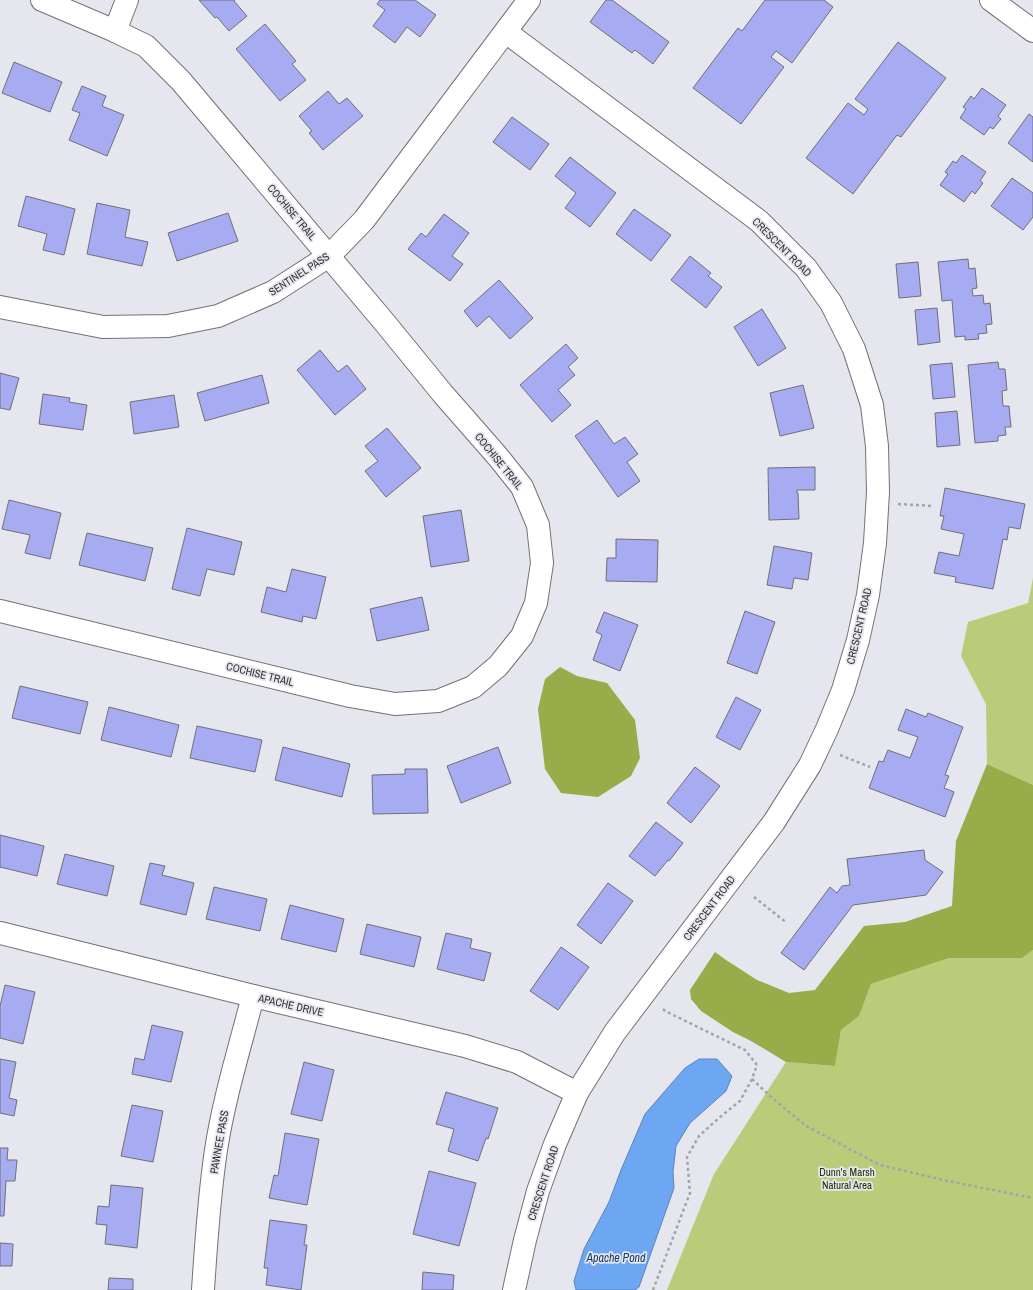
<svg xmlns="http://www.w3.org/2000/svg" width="1033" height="1290" font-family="'Archivo Narrow',sans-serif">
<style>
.green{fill:#bacc79}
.forest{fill:#98ac49}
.water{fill:#6da7f2;stroke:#5c84ba}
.building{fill:#a7abf1;stroke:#6f7077}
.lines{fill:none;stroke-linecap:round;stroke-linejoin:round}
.minor-casing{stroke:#717279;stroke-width:24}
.path{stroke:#a3a4aa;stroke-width:2.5;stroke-dasharray:3 3;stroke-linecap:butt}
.minor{stroke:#fff;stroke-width:22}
.labels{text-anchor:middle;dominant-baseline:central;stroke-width:3.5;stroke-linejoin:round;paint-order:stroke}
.street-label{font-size:11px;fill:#343437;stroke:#e5e6ee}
.park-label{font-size:11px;fill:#282f05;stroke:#e5e6ee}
.water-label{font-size:12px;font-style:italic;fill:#143b6b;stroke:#e5e6ee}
</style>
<rect width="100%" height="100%" fill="#e5e6ee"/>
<!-- green -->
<g class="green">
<path d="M1033 578V785L987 764 986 704 961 656 968 622 1028 603Z"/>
<path d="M1033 950V1290H667L714 1174 786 1062 835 1066 841 1030 859 1016 871 984 949 958H1022Z"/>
</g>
<!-- forest -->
<g class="forest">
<path d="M560 667 577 676 607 683 635 720 640 758 631 776 598 797 561 793 545 769 538 709 545 679Z"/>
<path d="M987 764 1033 785V950L1022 958H949L871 984 859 1016 841 1030 835 1066 786 1062 751 1041 733 1032 701 1011 691 999 690 990 715 952 726 960 757 980 789 993 815 990 864 926 905 922 952 906 956 841Z"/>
</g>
<!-- water -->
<path class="water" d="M699 1059H717L732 1076 726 1091 690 1123 676 1146 673 1172 674 1188 639 1287 635 1290H576L574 1281 584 1249 609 1202 621 1170 645 1114 685 1068Z"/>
<!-- building -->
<g class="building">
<path d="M199 0H235L234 1 247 16 229 31 217 17 215 18Z"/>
<path d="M380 0H415L436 15 420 37 407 27 395 43 373 26 385 10 377 4Z"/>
<path d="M606 0H612L669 42 653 64 635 50 632 53 590 22Z"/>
<path d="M765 0H824L833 7 792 63 776 51 771 57 784 67 741 124 693 88 738 28 742 31Z"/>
<path d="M265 24 296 61 292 64 306 80 280 101 236 49Z"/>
<path d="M898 42 946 78 901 137 897 135 853 194 806 158 848 103 864 115 868 109 855 99Z"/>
<path d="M14 62 62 82 50 112 2 93Z"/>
<path d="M82 86 106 96 102 106 124 115 107 156 69 140 80 113 72 110Z"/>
<path d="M982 88 1006 105 998 116 1001 119 993 129 990 127 984 135 960 118 966 109 963 107 971 96 974 99Z"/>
<path d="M328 91 339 104 347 98 363 116 323 150 309 133 312 131 299 116Z"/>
<path d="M1029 114 1033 117V162L1008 143Z"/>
<path d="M512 117 549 144 530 170 493 142Z"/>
<path d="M962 155 986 172 980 181 983 183 975 194 972 191 964 202 940 185 948 174 945 172 953 161 956 163Z"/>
<path d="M570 157 616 193 590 227 565 208 576 193 555 176Z"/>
<path d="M1012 178 1033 193V217L1023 230 991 206Z"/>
<path d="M26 196 75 209 64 255 43 250 47 234 18 226Z"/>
<path d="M97 203 130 210 125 237 148 242 142 266 87 254Z"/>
<path d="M634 209 671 235 651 261 616 234Z"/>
<path d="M228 213 238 241 177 261 168 233Z"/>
<path d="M444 214 469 233 452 256 463 264 450 281 408 249 421 233 426 237Z"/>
<path d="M690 256 711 273 708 276 722 287 706 308 671 280Z"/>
<path d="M968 259 969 269 975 268 977 288 972 289 973 296 983 295 984 304 990 303 992 324 986 325 987 333 978 334 979 339 965 340V336L955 337 952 300 942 301 938 262Z"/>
<path d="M918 262 921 296 899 298 896 264Z"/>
<path d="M499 280 533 318 510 339 489 316 477 327 464 311Z"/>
<path d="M937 308 940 342 918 345 915 310Z"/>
<path d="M762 309 786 348 758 366 734 327Z"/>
<path d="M566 344 578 358 568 367 575 375 558 390 571 405 552 422 520 385Z"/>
<path d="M320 350 338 372 347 365 366 389 335 415 297 370Z"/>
<path d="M998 362 999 369H1005L1007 390 1002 391 1003 406H1009L1011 427H1005L1006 435 998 436V441L975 443 968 365Z"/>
<path d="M952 363 955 397 933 399 930 365Z"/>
<path d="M0 373 19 378 10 410 0 408Z"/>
<path d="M262 375 269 403 205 421 197 393Z"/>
<path d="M803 385 814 428 780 436 770 393Z"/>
<path d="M43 394 70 398 69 402 87 405 83 430 39 424Z"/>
<path d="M174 395 179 427 134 434 130 402Z"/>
<path d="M957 411 960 445 937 447 935 413Z"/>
<path d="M597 420 614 444 625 437 638 454 627 462 640 481 618 497 575 436Z"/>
<path d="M387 428 421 468 386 497 365 471 378 461 365 446Z"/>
<path d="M815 467V490H797V493H798L799 519 769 520 768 468Z"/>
<path d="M945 488 1025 504 1020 529 1009 527 1007 540 1003 539 993 589 955 582 956 577 934 573 939 552 959 556 964 534 941 529 944 516H940Z"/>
<path d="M9 500 61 513 50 559 25 553 30 535 2 529Z"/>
<path d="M461 510 469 561 431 567 423 516Z"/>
<path d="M187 528 242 542 234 575 207 569 200 596 172 589Z"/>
<path d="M87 533 153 548 145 581 79 565Z"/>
<path d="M616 539 658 540 657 582 606 581 607 558H616Z"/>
<path d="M774 546 812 553 808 580 794 578 792 589 767 585Z"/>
<path d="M292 569 326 577 316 619 303 616 302 622 261 612 267 587 286 592Z"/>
<path d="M422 597 429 630 377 641 370 609Z"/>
<path d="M745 611 775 622 757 674 727 663Z"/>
<path d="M604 612 638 625 620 671 593 660 602 635 596 632Z"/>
<path d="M20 686 88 702 80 734 12 718Z"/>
<path d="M736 697 761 710 740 750 716 737Z"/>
<path d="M109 707 179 725 171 757 101 740Z"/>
<path d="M906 709 926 717 928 713 963 727 945 775 949 776 944 788 954 792 945 817 869 788 879 761 883 762 888 750 910 758 918 737 898 730Z"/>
<path d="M197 726 262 740 255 772 190 758Z"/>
<path d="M283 747 350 764 342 797 275 780Z"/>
<path d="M498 747 511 783 461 803 447 766Z"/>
<path d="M695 767 720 786 691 823 667 803Z"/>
<path d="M405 769H427L428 813 373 814 372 775 405 774Z"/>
<path d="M656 822 683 843 669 861 668 860 655 876 629 856Z"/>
<path d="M0 835 44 846 37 876 0 867Z"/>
<path d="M924 850 925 860 943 872 926 895 853 905 804 970 781 953 830 887 837 893 842 886 850 885 847 859Z"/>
<path d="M65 854 114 866 107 896 57 884Z"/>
<path d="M150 863 165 866 162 875 194 883 186 915 140 904Z"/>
<path d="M608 883 633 901 601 944 577 925Z"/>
<path d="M214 887 267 899 260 931 206 919Z"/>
<path d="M290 905 344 919 336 952 281 939Z"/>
<path d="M367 924 421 937 414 967 360 954Z"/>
<path d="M446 933 472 939 470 948 491 953 484 981 437 969Z"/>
<path d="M561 947 589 967 558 1010 530 991Z"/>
<path d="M5 985 35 992 23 1044 0 1038V1006Z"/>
<path d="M152 1025 183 1032 171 1082 132 1074 135 1058 144 1060Z"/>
<path d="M0 1059 16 1062 9 1098 17 1100 14 1116 0 1113Z"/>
<path d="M304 1062 334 1070 322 1121 291 1114Z"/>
<path d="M446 1092 498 1108 488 1139 486 1138 478 1161 448 1151 454 1129 436 1124Z"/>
<path d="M132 1105 163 1111 153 1162 121 1156Z"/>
<path d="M285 1133 319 1139 307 1205 269 1198 274 1175 278 1176Z"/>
<path d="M0 1148H8L7 1160H17L15 1181H6L4 1216H0Z"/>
<path d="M429 1171 476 1183 459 1246 413 1234Z"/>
<path d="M111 1185 143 1188 137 1248 105 1244 107 1225 96 1224 98 1206 109 1207Z"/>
<path d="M270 1220 307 1225 304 1245H307L301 1290 266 1285 268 1268H264Z"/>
<path d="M0 1243 13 1244 12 1266H0Z"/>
<path d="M423 1272 454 1275 453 1290H422Z"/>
<path d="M109 1278 133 1279V1290H108Z"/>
</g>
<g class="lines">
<defs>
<g id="minor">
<path d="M991 0 1033 31"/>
<path d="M115 31 127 0"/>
<path d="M506 32 759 221 806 268 831 303 854 349 872 405 877 446 878 492 875 543 868 595 858 640 843 690 827 729 810 765 774 822 615 1032 577 1093 555 1144 538 1191 525 1240 514 1290"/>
<path d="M0 307 103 327 168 326 218 316 273 292 329 256 364 220 529 0"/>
<path d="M0 611 350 696 395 704 438 701 473 687 498 666 522 636 536 603 542 563 538 525 522 487 499 458 443 394 385 323 181 81 146 46 115 31 42 0"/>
<path d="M0 933 253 996 465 1046 517 1062 577 1093"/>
<path d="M203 1290C206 1243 209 1197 216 1150 224 1098 240 1047 253 996"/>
</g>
</defs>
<!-- minor casing -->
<use href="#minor" class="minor-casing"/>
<!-- path -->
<g class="path">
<path d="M898 504 933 506"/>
<path d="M840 755 870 767"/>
<path d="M754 897 787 923"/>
<path d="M752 1079 771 1097 806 1126 880 1165 948 1181 1033 1198"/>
<path d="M653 1290 690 1193 687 1157 699 1136 720 1117 740 1101 752 1079 757 1065 745 1050 667 1012 661 1008"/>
</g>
<!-- minor -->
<use href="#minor" class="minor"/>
</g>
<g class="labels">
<!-- street labels -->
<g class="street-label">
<text transform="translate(292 212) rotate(50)">COCHISE TRAIL</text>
<text transform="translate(782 247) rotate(45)">CRESCENT ROAD</text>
<text transform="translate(299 274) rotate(-33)">SENTINEL PASS</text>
<text transform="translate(499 461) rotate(51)">COCHISE TRAIL</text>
<text transform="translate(859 626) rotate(-77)">CRESCENT ROAD</text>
<text transform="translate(260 674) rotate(14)">COCHISE TRAIL</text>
<text transform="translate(709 908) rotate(-53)">CRESCENT ROAD</text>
<text transform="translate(291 1005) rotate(13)">APACHE DRIVE</text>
<text transform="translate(219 1142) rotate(-80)">PAWNEE PASS</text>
<text transform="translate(543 1183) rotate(-72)">CRESCENT ROAD</text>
</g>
<!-- park labels -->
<g class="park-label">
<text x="847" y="1172">Dunn's Marsh<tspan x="847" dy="13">Natural Area</tspan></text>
</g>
<!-- water labels -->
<g class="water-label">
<text x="616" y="1258">Apache Pond</text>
</g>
</g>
</svg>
